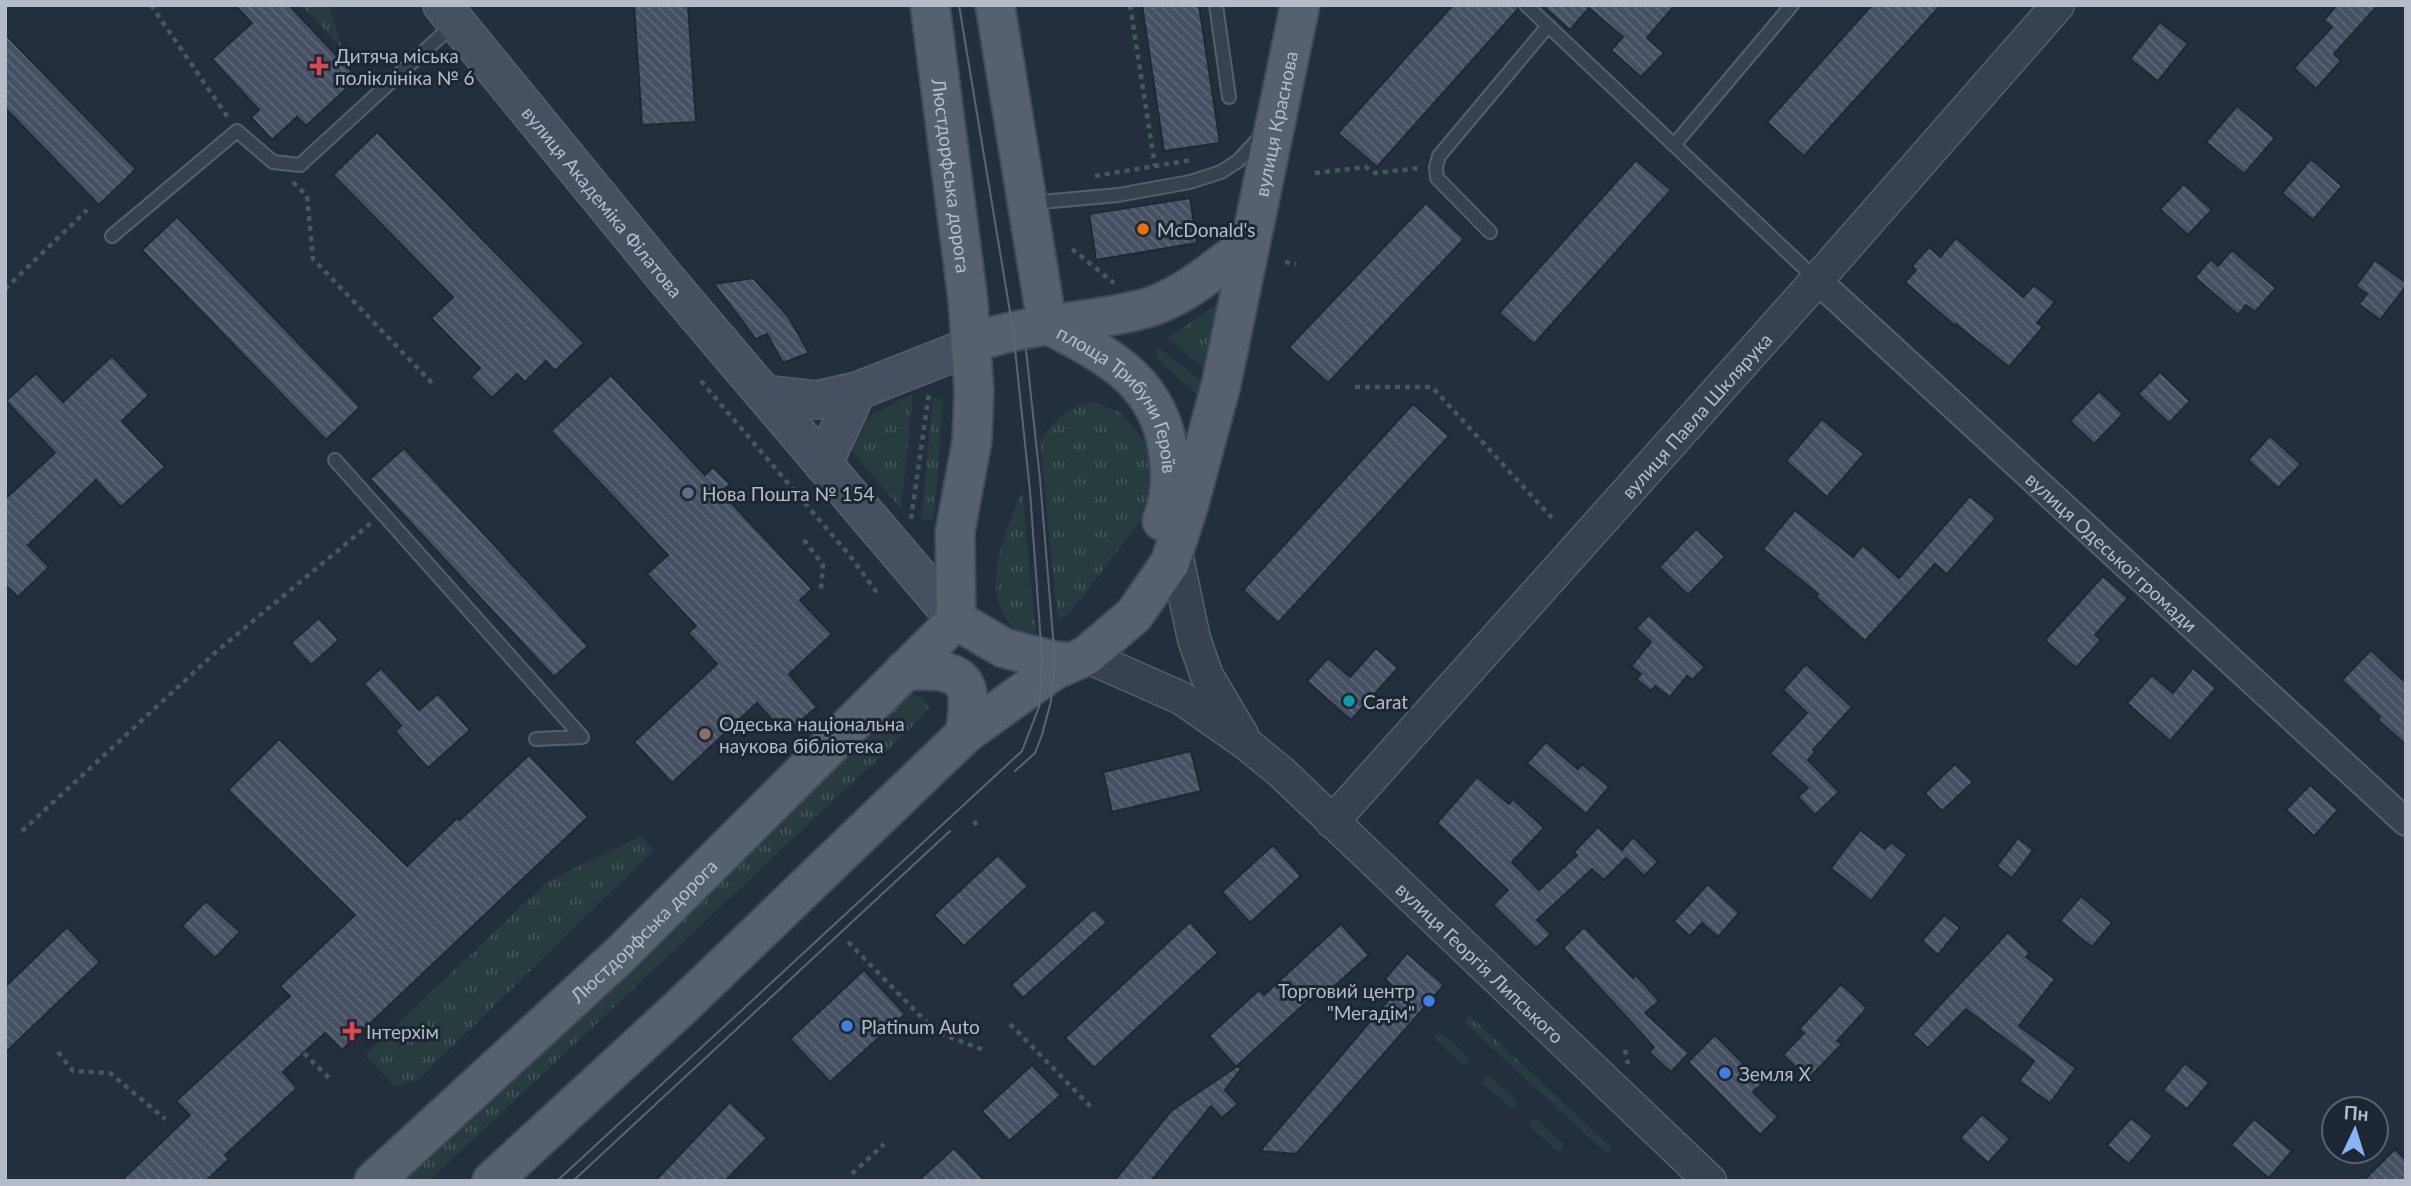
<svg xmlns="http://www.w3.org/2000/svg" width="2411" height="1186" font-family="Lato,sans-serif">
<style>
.grass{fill:url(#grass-tufts)}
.building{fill:url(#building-back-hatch);stroke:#1f2835;stroke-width:2}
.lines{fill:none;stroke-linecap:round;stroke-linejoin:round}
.service-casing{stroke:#565f6c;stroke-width:16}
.minor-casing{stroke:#565f6c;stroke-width:30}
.tertiary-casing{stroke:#565f6c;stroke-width:35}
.secondary-casing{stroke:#565f6c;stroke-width:40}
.primary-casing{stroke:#414a57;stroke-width:42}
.path{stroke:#44595c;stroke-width:4.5;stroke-dasharray:5 5;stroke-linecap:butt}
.service{stroke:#38414e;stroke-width:12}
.minor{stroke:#38414e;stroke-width:26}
.tertiary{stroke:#38414e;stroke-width:32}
.secondary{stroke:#465061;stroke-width:37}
.primary{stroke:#56606e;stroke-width:38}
.tram{stroke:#5a6575;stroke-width:2}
.health-dot{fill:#e0444e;stroke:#1d2633;stroke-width:2.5}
.food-dot{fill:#e8710a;stroke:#1d2633;stroke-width:2.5}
.service-dot{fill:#5c6f8a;stroke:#1d2633;stroke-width:2.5}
.culture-dot{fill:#0f9aa8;stroke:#1d2633;stroke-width:2.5}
.education-dot{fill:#8d6e63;stroke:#1d2633;stroke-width:2.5}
.shop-dot{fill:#3f7fe0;stroke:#1d2633;stroke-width:2.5}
.labels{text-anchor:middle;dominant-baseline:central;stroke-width:6;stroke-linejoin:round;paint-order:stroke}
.poi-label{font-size:19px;fill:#b4bcc9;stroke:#1d2633;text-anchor:start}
.street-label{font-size:19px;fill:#b4bcc9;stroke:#1d2633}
</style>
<defs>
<pattern id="grass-tufts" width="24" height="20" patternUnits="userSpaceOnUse" patternTransform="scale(1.75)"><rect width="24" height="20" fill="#263c3f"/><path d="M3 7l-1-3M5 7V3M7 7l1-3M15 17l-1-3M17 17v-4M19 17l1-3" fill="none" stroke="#435659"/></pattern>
<pattern id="building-back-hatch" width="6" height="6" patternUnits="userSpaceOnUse" patternTransform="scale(1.75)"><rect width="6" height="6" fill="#455162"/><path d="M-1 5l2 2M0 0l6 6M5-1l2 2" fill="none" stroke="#5d6877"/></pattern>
</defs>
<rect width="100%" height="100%" fill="#242f3e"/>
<!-- grass -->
<g class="grass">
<path d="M301 5H329L342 48Z"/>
<path d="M1223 303 1218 375 1195 362 1167 338 1218 304Z"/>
<path d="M1158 347 1213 390 1206 397 1197 395 1156 358Z"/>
<path d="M913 394 901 509 848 447 850 426Z"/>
<path d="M933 398 943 399 934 520H921Z"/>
<path d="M1096 402 1121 413 1134 428 1145 442 1153 469 1148 511 1073 609 1058 622 1040 441C1055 419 1068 404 1096 402Z"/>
<path d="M1022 490 1036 633C1020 634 1013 631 1005 617 982 580 1008 527 1022 490Z"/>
<path d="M907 693 922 697 930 707 915 724 429 1181H397Z"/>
<path d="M641 836 654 850 418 1080 395 1087 365 1055 547 882Z"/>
<path d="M1470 1016 1612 1148 1607 1154 1464 1022Z"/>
<path d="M1443 1034 1468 1057V1064L1463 1065 1435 1039V1035Z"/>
<path d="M1490 1077 1516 1100 1515 1107 1511 1108 1482 1083 1483 1078Z"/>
<path d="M1530 1120H1537L1563 1143 1562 1149 1557 1151 1529 1126Z"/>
</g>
<!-- building -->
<g class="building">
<path d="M235 5H289L358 78 306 126 297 117 272 140 251 117 259 110 212 59 252 23Z"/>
<path d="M634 5H688L696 122 642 125Z"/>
<path d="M1142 5H1199L1220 143 1164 151Z"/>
<path d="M1453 5H1517L1518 9 1377 167 1338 133Z"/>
<path d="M1542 5H1675L1647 38 1664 53 1641 77 1611 50 1623 37 1589 8 1570 30Z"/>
<path d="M1872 5H1941L1804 156 1767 122Z"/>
<path d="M2337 5H2378L2334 54 2341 61 2316 89 2294 68 2332 27 2324 20Z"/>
<path d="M2160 22 2188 44 2158 81 2130 59Z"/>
<path d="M5 34 136 169 99 205 5 108Z"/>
<path d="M2237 106 2275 138 2244 174 2206 142Z"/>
<path d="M377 132 584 343 555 371 546 361 525 382 517 374 492 398 471 377 480 368 431 318 453 297 333 175Z"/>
<path d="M2311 159 2342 186 2313 220 2282 193Z"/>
<path d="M1636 160 1671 190 1534 344 1499 313Z"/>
<path d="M2184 184 2212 210 2188 235 2160 209Z"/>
<path d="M1190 198 1197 243 1096 260 1089 214Z"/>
<path d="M1426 203 1464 239 1328 383 1289 347Z"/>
<path d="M177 217 360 407 326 440 142 250Z"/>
<path d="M1956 238 2023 297 2034 285 2055 302 2037 323 2043 327 2009 367 1956 324 1955 326 1905 282 1916 270 1912 266 1929 247 1940 257Z"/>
<path d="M2232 250 2276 288 2255 312 2246 305 2238 315 2195 277 2211 259 2218 266Z"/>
<path d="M2375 260 2406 283V286L2380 320 2359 304 2367 294 2356 286Z"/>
<path d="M753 278 788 316 809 353 783 363 767 334 756 339 714 284Z"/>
<path d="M112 356 149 395 122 421 165 467 121 507 96 480 28 545 49 567 18 597 5 584V499L55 453 6 401 36 373 63 402Z"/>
<path d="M2160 372 2190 401 2169 423 2138 394Z"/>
<path d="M611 375 705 475 713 467 730 484 721 492 812 589 800 600 832 634 789 674 817 707 785 734 757 703 672 783 634 742 717 664 688 633 696 626 647 574 668 555 551 431Z"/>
<path d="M2099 391 2123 414 2094 444 2070 421Z"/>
<path d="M1413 404 1449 436 1278 623 1243 590Z"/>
<path d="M1822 419 1864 454 1827 497 1786 461Z"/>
<path d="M2270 436 2301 464 2278 488 2248 460Z"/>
<path d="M404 448 588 646 554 677 370 479Z"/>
<path d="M1970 496 1996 518 1947 574 1935 564 1865 641 1816 597 1818 594 1763 549 1795 510 1853 557 1863 545 1899 578Z"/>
<path d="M1696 529 1725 557 1688 595 1659 567Z"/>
<path d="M2103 576 2128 598 2095 635 2101 640 2076 668 2045 640Z"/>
<path d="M1649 615 1705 667 1692 680 1687 676 1670 697 1655 686 1651 691 1636 679 1641 674 1631 666 1651 642 1636 628Z"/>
<path d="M319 618 339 640 311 665 291 643Z"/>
<path d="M1376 648 1398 668 1351 720 1307 681 1328 658 1350 677Z"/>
<path d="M2371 650 2406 683V745L2378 720 2380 717 2342 680Z"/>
<path d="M1806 664 1852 707 1813 750 1815 752 1808 760 1839 792 1815 815 1798 797 1808 788 1770 753 1807 713 1783 690Z"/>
<path d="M381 668 419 710 438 694 470 730 428 768 395 731 401 726 364 684Z"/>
<path d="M2193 668 2216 688 2170 741 2127 703 2152 675 2173 693Z"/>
<path d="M279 739 407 866 457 818 460 820 529 755 588 817 342 1050 325 1033 283 1072 297 1088 225 1155 229 1159 206 1181H121L190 1115 176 1101 290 996 280 986 355 915 228 790Z"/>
<path d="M1546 742 1578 769 1582 764 1609 787 1586 814 1527 763Z"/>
<path d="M1191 751 1201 791 1112 812 1103 772Z"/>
<path d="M1955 764 1973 782 1942 811 1925 793Z"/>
<path d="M1477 777 1509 804 1513 799 1544 828 1512 862 1539 890 1577 855 1574 852 1598 827 1622 850 1633 837 1658 862 1644 876 1626 858 1604 880 1592 869 1537 920 1551 934 1536 948 1493 905 1508 890 1437 823Z"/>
<path d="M2310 785 2338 810 2314 836 2286 810Z"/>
<path d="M1860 830 1885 849 1891 842 1907 855 1871 901 1831 868Z"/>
<path d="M2018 838 2033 850 2012 878 1997 866Z"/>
<path d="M1273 845 1301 876 1250 923 1222 892Z"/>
<path d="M998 855 1028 886 964 946 934 915Z"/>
<path d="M1708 884 1739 913 1718 937 1702 923 1690 936 1674 921Z"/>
<path d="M2081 896 2112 923 2092 947 2060 921Z"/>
<path d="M206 901 240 932 215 958 182 926Z"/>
<path d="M1094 909 1107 922 1023 998 1011 985Z"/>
<path d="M1944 915 1960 928 1938 955 1922 941Z"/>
<path d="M1190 922 1218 953 1094 1068 1065 1038Z"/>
<path d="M1341 924 1369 955 1318 1001 1313 996 1237 1066 1241 1069 1225 1090 1238 1104 1222 1118 1211 1106 1151 1181H1114L1171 1111 1236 1067 1209 1036 1259 990 1264 995Z"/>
<path d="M67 927 100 962 5 1053V987Z"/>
<path d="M1584 927 1633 978 1636 975 1659 1001 1645 1013 1689 1053 1671 1072 1649 1052 1654 1047 1563 948Z"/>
<path d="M2008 932 2030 953 2026 957 2055 979 2019 1026 2076 1068 2050 1103 2019 1081 2034 1061 1966 1009 1928 1048 1913 1034Z"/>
<path d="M1407 953 1444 985 1296 1154 1260 1151 1397 990 1385 979Z"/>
<path d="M864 970 905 1014 830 1082 790 1039Z"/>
<path d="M1841 984 1867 1008 1837 1041 1842 1044 1808 1079 1783 1055 1804 1033 1799 1029Z"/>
<path d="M1715 1035 1763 1083 1753 1092 1778 1117 1760 1135 1688 1062Z"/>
<path d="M2185 1063 2209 1083 2187 1109 2163 1090Z"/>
<path d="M1032 1065 1061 1095 1009 1141 982 1111Z"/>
<path d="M730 1102 767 1138 725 1181H655Z"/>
<path d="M1982 1114 2010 1139 1988 1163 1960 1138Z"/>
<path d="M2131 1118 2153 1136 2129 1164 2107 1145Z"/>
<path d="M2254 1119 2292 1151 2269 1178 2231 1145Z"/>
<path d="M954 1148 985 1181H918Z"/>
<path d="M2395 1149 2406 1160V1181H2363Z"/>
</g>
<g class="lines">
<defs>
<g id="service">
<path d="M1216 5 1229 97"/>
<path d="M1526 5 1817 280"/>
<path d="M1674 145 1792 5"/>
<path d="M1030 203 1118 195 1190 182 1221 172 1238 161 1261 136"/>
<path d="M1490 232 1437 178 1436 167 1439 156 1548 26"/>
<path d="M112 236 237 131 273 162 300 165 455 23"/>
<path d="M335 460 582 737 536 739"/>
</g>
<g id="minor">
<path id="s1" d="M1817 280 2406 822"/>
</g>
<g id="tertiary">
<path d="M1173 539 1194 639 1207 676 1242 735"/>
<path id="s2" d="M1086 656 1181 698 1248 745 1281 772 1710 1181"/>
<path id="s3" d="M1332 822 1817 280 2058 5"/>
</g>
<g id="secondary">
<path id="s4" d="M442 5 668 281 956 620"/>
<path d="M764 394 817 400 857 391 956 352 970 344"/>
<path d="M823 464 857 391"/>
</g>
<g id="primary">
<path id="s5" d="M930 5 968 301 974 391 972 441 955 532 956 620"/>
<path d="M995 5 1047 324"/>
<path id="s6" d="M1047 324C1108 356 1161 381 1169 457 1172 479 1170 501 1162 521"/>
<path d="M970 344C1025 323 1082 324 1139 310 1180 301 1217 267 1250 243"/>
<path d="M956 620 1004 648 1055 661 1068 662"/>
<path d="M904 671C927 670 967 665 968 699 969 711 966 723 965 734"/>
<path id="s7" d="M374 1181 619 956 956 620"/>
<path id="s8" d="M492 1181 680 1008 965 734 1054 670 1086 656 1134 615 1170 563 1189 504 1221 385 1300 5"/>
</g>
</defs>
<!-- service casing -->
<use href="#service" class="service-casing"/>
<!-- minor casing -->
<use href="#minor" class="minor-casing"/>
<!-- tertiary casing -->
<use href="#tertiary" class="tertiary-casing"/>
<!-- secondary casing -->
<use href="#secondary" class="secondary-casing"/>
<!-- primary casing -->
<use href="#primary" class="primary-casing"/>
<!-- path -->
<g class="path">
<path d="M151 5 229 119"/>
<path d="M1130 5 1155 166"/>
<path d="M1315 173 1366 167 1375 173 1420 168"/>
<path d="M1095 176 1192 160"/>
<path d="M293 182 307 196 313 259 432 383"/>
<path d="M1072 249 1114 283"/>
<path d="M1285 262 1296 264"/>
<path d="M5 289 87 210"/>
<path d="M701 381 850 556 878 594"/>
<path d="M1355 387H1432L1552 518"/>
<path d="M911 519 929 393"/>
<path d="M804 540 823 565 821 589"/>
<path d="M974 821 977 826"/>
<path d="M22 831 217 651 371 523"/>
<path d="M848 942 936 1032 984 1050"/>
<path d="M1010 1024 1091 1107"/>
<path d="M1625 1050 1628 1064"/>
<path d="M58 1052 73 1071 110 1073 165 1119"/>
<path d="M304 1053 330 1079"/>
<path d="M852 1174 884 1144"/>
</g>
<!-- service -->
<use href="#service" class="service"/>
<!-- minor -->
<use href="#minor" class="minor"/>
<!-- tertiary -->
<use href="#tertiary" class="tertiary"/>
<!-- secondary -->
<use href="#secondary" class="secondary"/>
<!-- primary -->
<use href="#primary" class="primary"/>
<!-- tram -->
<g class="tram">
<path d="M1015 771 1035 753 1042 735 1051 701 1055 661 1040 479 1026 350"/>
<path d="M557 1181 1022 751 1039 707 1041 680 1042 658 1030 491 1013 330 959 5"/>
<path d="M573 1181 950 831"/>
</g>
</g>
<!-- markers -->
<g class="health-dot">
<path d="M315.5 55.5h7v7h7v7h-7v7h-7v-7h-7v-7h7z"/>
<path d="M348.5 1020.5h7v7h7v7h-7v7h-7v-7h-7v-7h7z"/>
</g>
<circle class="food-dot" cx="1143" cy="229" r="7"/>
<circle class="service-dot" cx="688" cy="493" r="7"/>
<circle class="culture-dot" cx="1349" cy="701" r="7"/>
<circle class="education-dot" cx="705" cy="734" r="7"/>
<g class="shop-dot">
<circle cx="1429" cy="1001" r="7"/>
<circle cx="847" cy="1026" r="7"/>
<circle cx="1725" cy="1073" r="7"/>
</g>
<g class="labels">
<!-- poi labels -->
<g class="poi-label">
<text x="335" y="55">Дитяча міська<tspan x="335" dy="22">поліклініка № 6</tspan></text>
<text x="1157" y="229">McDonald's</text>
<text x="702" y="493">Нова Пошта № 154</text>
<text x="1363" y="701">Carat</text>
<text x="719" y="723">Одеська національна<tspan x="719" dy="22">наукова бібліотека</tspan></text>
<text x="1415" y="990" text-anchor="end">Торговий центр<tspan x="1415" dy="22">"Мегадім"</tspan></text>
<text x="861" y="1026">Platinum Auto</text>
<text x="366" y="1031">Інтерхім</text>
<text x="1739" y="1073">Земля Х</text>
</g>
<!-- street labels -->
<g class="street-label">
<text stroke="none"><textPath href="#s8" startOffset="1374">вулиця Краснова</textPath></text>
<text stroke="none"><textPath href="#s5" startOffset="172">Люстдорфська дорога</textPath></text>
<text stroke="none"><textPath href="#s4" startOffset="254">вулиця Академіка Філатова</textPath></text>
<text stroke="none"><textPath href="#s6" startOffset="110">площа Трибуни Героїв</textPath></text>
<text stroke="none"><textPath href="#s3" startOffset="546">вулиця Павла Шклярука</textPath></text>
<text stroke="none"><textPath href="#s1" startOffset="401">вулиця Одеської громади</textPath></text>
<text stroke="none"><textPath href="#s7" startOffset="368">Люстдорфська дорога</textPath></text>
<text stroke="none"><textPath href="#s2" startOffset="504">вулиця Георгія Липського</textPath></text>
</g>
</g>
<!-- border -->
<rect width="2411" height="1186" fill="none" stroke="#b4bcc9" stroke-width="14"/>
<!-- north arrow -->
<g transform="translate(2355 1130) rotate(4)"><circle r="33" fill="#1d2633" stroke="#59626f" stroke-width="2"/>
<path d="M0-5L12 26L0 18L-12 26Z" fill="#8ab4f8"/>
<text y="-10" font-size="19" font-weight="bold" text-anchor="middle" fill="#b4bcc9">Пн</text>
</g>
</svg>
